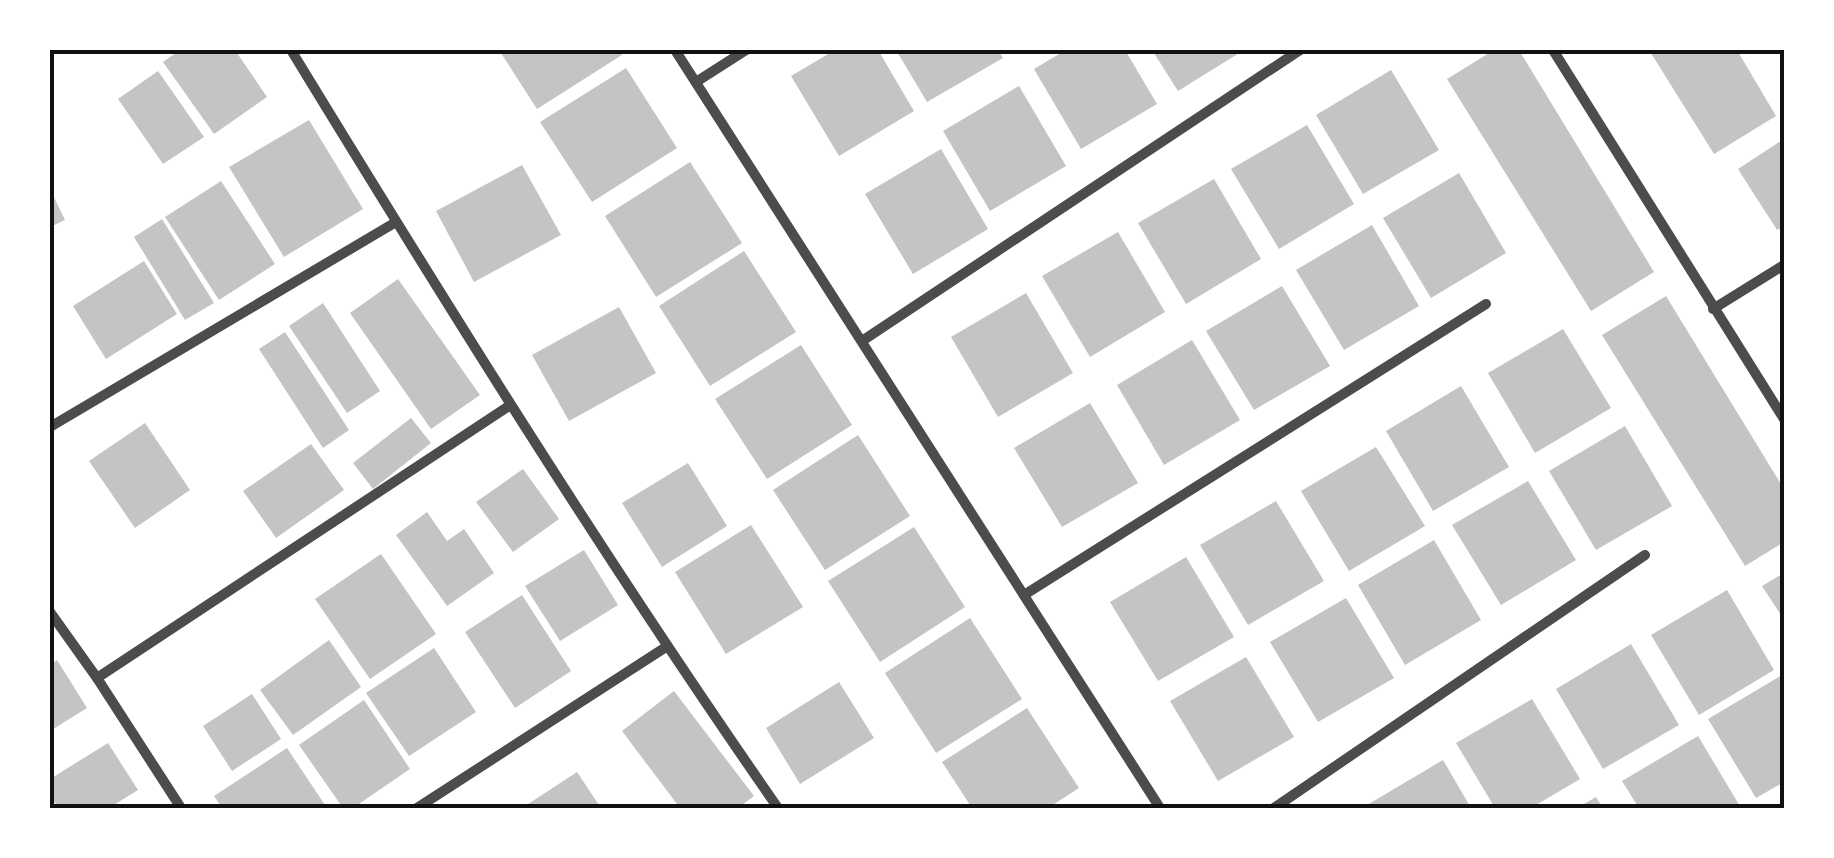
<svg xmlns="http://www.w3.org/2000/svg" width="1834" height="858" font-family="Karla,sans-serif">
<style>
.building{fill:#c4c4c4}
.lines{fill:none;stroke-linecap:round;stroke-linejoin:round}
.minor{stroke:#4c4c4c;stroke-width:10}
.neatline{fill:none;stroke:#111;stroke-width:4}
</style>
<rect width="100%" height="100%" fill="#fff"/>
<!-- building -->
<g class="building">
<path d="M180 50H235L267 97 214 134 163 62Z"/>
<path d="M499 50H619L622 55 537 109Z"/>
<path d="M835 50H878L914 111 839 156 791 76Z"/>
<path d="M896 50H998L1003 58 927 102Z"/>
<path d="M1066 50H1125L1157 104 1081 149 1034 69Z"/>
<path d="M1152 50H1244L1178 91Z"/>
<path d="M1494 50H1519L1654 272 1591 311 1447 79Z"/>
<path d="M1649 50H1737L1776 116 1714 154Z"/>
<path d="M626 68 677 148 592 202 540 122Z"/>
<path d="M1391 70 1439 150 1363 194 1316 115Z"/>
<path d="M158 71 204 137 163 164 118 99Z"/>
<path d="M1019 86 1066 166 990 211 943 131Z"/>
<path d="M309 120 363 209 284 257 229 167Z"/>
<path d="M1307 125 1354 204 1279 249 1231 169Z"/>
<path d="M1784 139V226L1777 230 1738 169Z"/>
<path d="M941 149 988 229 913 274 865 194Z"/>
<path d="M690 162 742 243 656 297 605 216Z"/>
<path d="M522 165 561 235 474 282 436 211Z"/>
<path d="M1459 173 1506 253 1431 298 1383 218Z"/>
<path d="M1214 179 1261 259 1186 304 1138 223Z"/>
<path d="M221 181 275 264 219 300 165 217Z"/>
<path d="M50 189 65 220 50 227Z"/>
<path d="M162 219 214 303 185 320 134 237Z"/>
<path d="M1372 225 1419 306 1344 350 1296 270Z"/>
<path d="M1118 232 1165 312 1090 357 1042 276Z"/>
<path d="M744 251 796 332 710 386 659 306Z"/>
<path d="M144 261 177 314 106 359 73 306Z"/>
<path d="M398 279 480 395 431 429 350 313Z"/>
<path d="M1282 286 1330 366 1254 410 1206 331Z"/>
<path d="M1026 293 1073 373 998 417 951 337Z"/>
<path d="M1666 296 1784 489V542L1745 566 1602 335Z"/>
<path d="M323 303 380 391 347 413 289 326Z"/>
<path d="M619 307 656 373 569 421 532 355Z"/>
<path d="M1563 329 1611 408 1535 453 1488 373Z"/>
<path d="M285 332 349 430 323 448 259 349Z"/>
<path d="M1192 340 1240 420 1164 465 1117 385Z"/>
<path d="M801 345 852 425 767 479 715 399Z"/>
<path d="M1461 386 1509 467 1433 511 1386 431Z"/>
<path d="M1090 403 1138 483 1062 527 1014 448Z"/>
<path d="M411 418 431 443 373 489 353 463Z"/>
<path d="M145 423 190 490 135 528 89 461Z"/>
<path d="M1625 426 1672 506 1596 550 1549 471Z"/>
<path d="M858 435 910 516 825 570 773 490Z"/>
<path d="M311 444 344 490 276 538 243 491Z"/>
<path d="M1376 447 1425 526 1349 571 1301 491Z"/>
<path d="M688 463 727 526 662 567 622 503Z"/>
<path d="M523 469 559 519 513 552 476 502Z"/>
<path d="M1528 481 1576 560 1501 605 1452 525Z"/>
<path d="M1276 501 1324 581 1248 625 1200 545Z"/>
<path d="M427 512 447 541 464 529 494 573 447 606 396 535Z"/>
<path d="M751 525 803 607 726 654 675 572Z"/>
<path d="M914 527 965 607 880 662 828 581Z"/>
<path d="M1434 540 1481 620 1405 665 1358 585Z"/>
<path d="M584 550 618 605 560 641 525 586Z"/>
<path d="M381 554 436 634 370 679 315 599Z"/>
<path d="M1186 557 1234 637 1158 681 1110 602Z"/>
<path d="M1784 573V620L1762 586Z"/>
<path d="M1727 590 1774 670 1699 715 1651 635Z"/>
<path d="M522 595 571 671 515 708 465 632Z"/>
<path d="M1346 598 1394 678 1318 722 1270 642Z"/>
<path d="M970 618 1022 699 936 753 885 673Z"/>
<path d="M329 640 361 687 293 735 260 690Z"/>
<path d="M1631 644 1679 725 1603 769 1556 689Z"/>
<path d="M434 648 476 712 409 756 366 693Z"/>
<path d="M1246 657 1294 737 1218 781 1170 701Z"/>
<path d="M57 660 87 708 50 731V665Z"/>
<path d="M1784 674V782L1756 798 1708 719Z"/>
<path d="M839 682 874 738 800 784 766 728Z"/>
<path d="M674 691 754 796 738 808H680L622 731Z"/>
<path d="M252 694 281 739 232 771 203 726Z"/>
<path d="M1532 699 1580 779 1531 808H1495L1456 743Z"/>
<path d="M364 700 410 769 353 808H343L299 745Z"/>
<path d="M1027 708 1079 788 1048 808H972L942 762Z"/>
<path d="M1698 736 1741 808H1639L1622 781Z"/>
<path d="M108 743 138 790 109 808H58L50 795V779Z"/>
<path d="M287 748 327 808H222L214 796Z"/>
<path d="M1443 760 1471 808H1369L1367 805Z"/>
<path d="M577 772 601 808H522Z"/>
<path d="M1596 797 1603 808H1577Z"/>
</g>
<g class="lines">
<!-- minor -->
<g class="minor">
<path d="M291 50C448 307 606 561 778 808"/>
<path d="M675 50 1160 808"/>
<path d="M1553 50 1784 419"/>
<path d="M696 82 746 50"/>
<path d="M1713 309 1784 265"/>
<path d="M862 341 1300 50"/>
<path d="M50 427 396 222"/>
<path d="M1024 595 1486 304"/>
<path d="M50 612 97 678 181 808"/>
<path d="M97 678 509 406"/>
<path d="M417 808 666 647"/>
<path d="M1274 808 1645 555"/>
</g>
</g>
<!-- border -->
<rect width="1834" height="858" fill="none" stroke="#ffffff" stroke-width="105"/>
<rect x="52" y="52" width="1730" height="754" class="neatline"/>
</svg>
